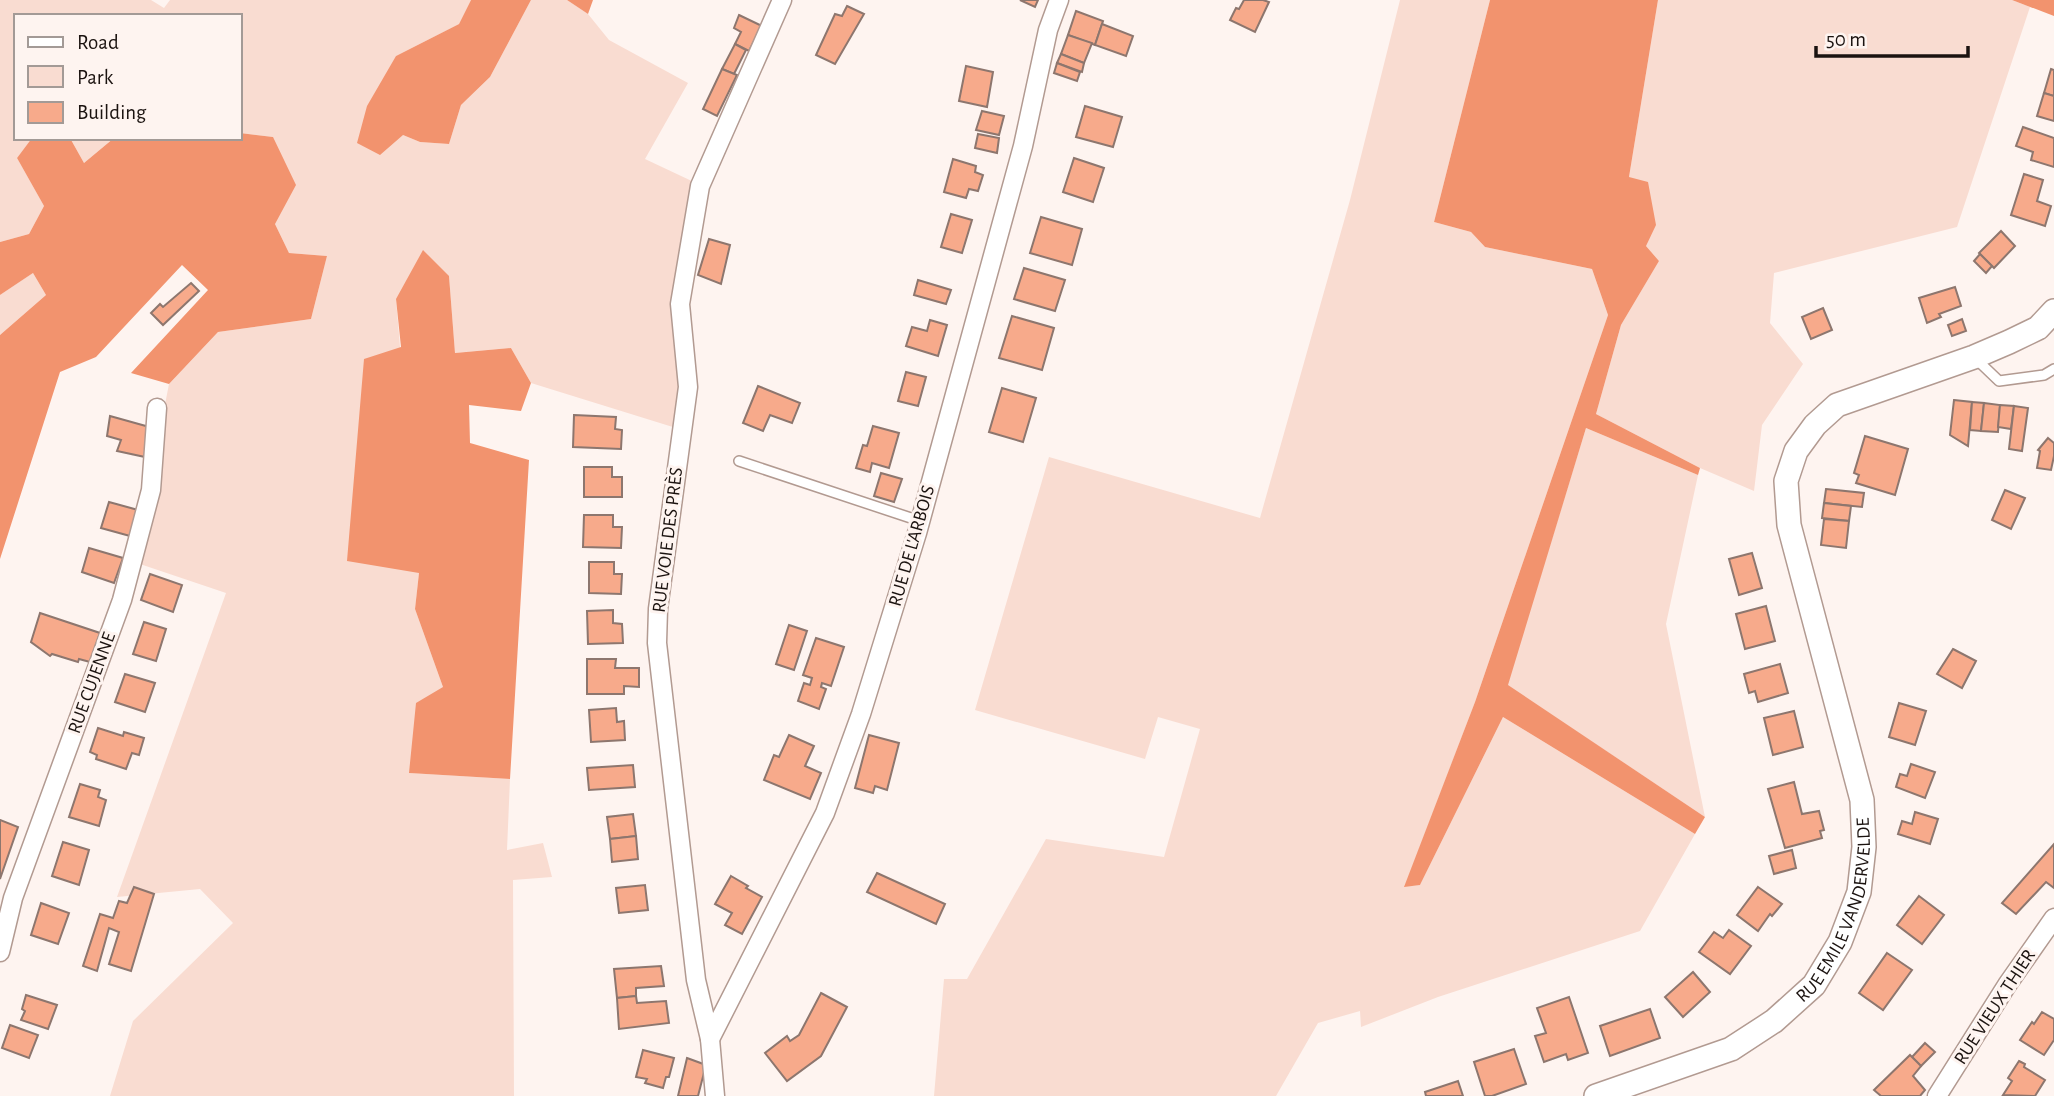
<svg xmlns="http://www.w3.org/2000/svg" width="2054" height="1096" font-family="'Alegreya Sans',sans-serif">
<style>
.green{fill:#f9dcd1}
.forest{fill:#f2936e}
.building{fill:#f7aa8b;stroke:#8d766e;stroke-width:2}
.lines{fill:none;stroke-linecap:round;stroke-linejoin:round}
.service-casing{stroke:#b29a91;stroke-width:12}
.minor-casing{stroke:#b29a91;stroke-width:21}
.tertiary-casing{stroke:#b29a91;stroke-width:26}
.service{stroke:#fff;stroke-width:9}
.minor{stroke:#fff;stroke-width:18}
.tertiary{stroke:#fff;stroke-width:23}
.labels{text-anchor:middle;dominant-baseline:central;stroke-width:6;stroke-linejoin:round;paint-order:stroke}
.street-label{font-size:19px;fill:#1b1310;stroke:#fef4f0}
</style>
<rect width="100%" height="100%" fill="#fef4f0"/>
<!-- green -->
<g class="green">
<path d="M0 0H151L164 8 170 0H471L459 24 396 56 403 135 420 142 449 144 461 105 490 77 531 0H567L588 14 609 40 688 83 645 159 696 183 676 428 531 383 511 348 455 353 449 276 396 299 419 573 415 609 443 687 409 773 510 779 507 850 543 843 552 877 513 880 514 1096H110L133 1021 233 923 200 889 117 897 226 593 134 562 169 384 218 332 311 319 327 256 289 253 275 224 273 137 240 133V16H16V138H32L17 158 44 206 29 234 0 242Z"/>
<path d="M1400 0H1490L1434 222 1471 232 1485 247 1592 269 1608 315 1475 702 1405 886 1420 885 1503 717 1695 834 1640 931 1438 997 1361 1027 1360 1011 1318 1023 1276 1096H934L944 979H967L1046 839 1164 857 1200 729 1158 717 1145 759 975 710 1049 457 1260 518 1350 200Z"/>
<path d="M1658 0H2012L2030 7 1957 227 1774 273 1770 323 1803 364 1762 425 1754 491 1700 468 1596 414 1621 325 1659 261 1646 246 1629 177Z"/>
<path d="M70 138H114L84 163Z"/>
<path d="M33 273 46 295 0 335V295Z"/>
<path d="M1586 428 1698 475 1666 624 1705 817 1507 685Z"/>
</g>
<!-- forest -->
<g class="forest">
<path d="M471 0H531L490 77 461 105 449 144 420 142 403 135 380 155 357 143 367 106 396 56 459 24Z"/>
<path d="M567 0H593L588 14Z"/>
<path d="M1490 0H1658L1629 177 1648 182 1656 225 1646 246 1659 261 1621 325 1596 414 1700 468 1698 475 1586 428 1508 685 1705 817 1695 834 1503 717 1420 885 1404 887 1475 702 1608 315 1592 269 1485 247 1471 232 1434 222Z"/>
<path d="M2012 0H2054V16Z"/>
<path d="M240 133 273 137 296 185 275 224 289 253 327 256 311 319 218 332 169 384 131 373 208 290 182 265 96 357 60 372 0 559V335L46 295 33 273 0 295V242L29 234 44 206 17 158 32 138H70L84 163 114 138H240Z"/>
<path d="M423 250 449 276 455 353 511 348 531 383 521 411 469 405 470 443 529 460 510 779 409 773 416 703 443 687 415 609 419 573 347 561 364 359 401 347 396 299Z"/>
</g>
<!-- building -->
<g class="building">
<path d="M1020 0H1038L1035 7Z"/>
<path d="M1244 0H1263L1269 2 1255 32 1230 20 1236 8 1239 9Z"/>
<path d="M847 6 864 14 835 64 816 55 835 14 842 16Z"/>
<path d="M1076 11 1103 21 1095 45 1068 35Z"/>
<path d="M739 15 762 26 749 51 735 44 741 32 734 28Z"/>
<path d="M1102 24 1133 36 1126 56 1095 45Z"/>
<path d="M1068 35 1092 43 1084 63 1061 54Z"/>
<path d="M735 44 746 50 734 74 722 69Z"/>
<path d="M1061 54 1084 63 1082 72 1057 63Z"/>
<path d="M1057 63 1080 72 1077 81 1054 73Z"/>
<path d="M966 66 993 72 987 107 959 101Z"/>
<path d="M722 69 737 75 717 116 703 109Z"/>
<path d="M2051 69 2054 70V96L2044 93Z"/>
<path d="M2044 93 2054 96V121L2037 116Z"/>
<path d="M1085 106 1122 117 1113 147 1076 137Z"/>
<path d="M982 111 1004 116 999 135 976 130Z"/>
<path d="M2023 127 2054 138V167L2031 160 2033 152 2016 146Z"/>
<path d="M978 134 999 138 997 153 975 148Z"/>
<path d="M1074 158 1104 168 1093 202 1063 192Z"/>
<path d="M953 159 976 166 975 172 983 175 978 191 969 189 966 198 944 192Z"/>
<path d="M2024 174 2043 180 2037 201 2051 206 2045 226 2011 215Z"/>
<path d="M951 214 972 220 962 253 941 247Z"/>
<path d="M1041 217 1082 229 1072 265 1030 253Z"/>
<path d="M2001 231 2015 246 1994 268 1979 253Z"/>
<path d="M709 239 730 245 721 284 698 275Z"/>
<path d="M1980 254 1992 266 1986 273 1974 261Z"/>
<path d="M1024 268 1065 280 1055 311 1014 299Z"/>
<path d="M918 280 951 290 946 304 914 295Z"/>
<path d="M191 283 199 291 163 325 151 313 160 304 163 307Z"/>
<path d="M1955 287 1961 306 1939 314 1941 317 1927 323 1919 298Z"/>
<path d="M1823 308 1832 330 1811 339 1802 317Z"/>
<path d="M1012 316 1054 328 1042 370 999 358Z"/>
<path d="M1962 319 1966 331 1952 336 1948 325Z"/>
<path d="M930 320 947 325 938 356 906 346 912 327 927 331Z"/>
<path d="M906 372 926 377 918 406 898 401Z"/>
<path d="M758 386 800 403 792 423 770 415 763 431 743 423Z"/>
<path d="M1002 388 1036 398 1023 442 989 432Z"/>
<path d="M1954 400 1972 402 1968 446 1950 435Z"/>
<path d="M1972 402 1984 403 1981 431 1970 430Z"/>
<path d="M1984 403 2000 405 1998 432 1981 431Z"/>
<path d="M2000 405 2014 406 2011 429 1998 427Z"/>
<path d="M2014 406 2028 408 2022 451 2009 449Z"/>
<path d="M574 415 616 417 615 429 622 430 621 449 573 447Z"/>
<path d="M110 416 153 428 145 457 117 451 121 440 107 436Z"/>
<path d="M873 426 899 433 889 468 872 463 870 472 856 468 863 445 867 446Z"/>
<path d="M1865 436 1908 449 1895 495 1856 483 1859 475 1854 473Z"/>
<path d="M2048 438 2054 443V456L2051 470 2037 468 2040 451 2038 450Z"/>
<path d="M584 467H612V477H622V497H584Z"/>
<path d="M881 473 902 479 894 502 874 496Z"/>
<path d="M1826 489 1864 493 1862 507 1824 503Z"/>
<path d="M2005 490 2025 498 2011 529 1992 520Z"/>
<path d="M109 502 138 510 130 536 101 528Z"/>
<path d="M1824 503 1851 506 1849 521 1822 518Z"/>
<path d="M584 515H613V527H622L621 548 583 547Z"/>
<path d="M1824 519 1849 521 1846 548 1821 545Z"/>
<path d="M89 548 123 558 114 583 82 572Z"/>
<path d="M1752 553 1762 588 1739 595 1729 559Z"/>
<path d="M589 562H614V574H622L621 594 589 593Z"/>
<path d="M150 574 182 585 173 612 141 600Z"/>
<path d="M1766 606 1775 641 1745 649 1736 614Z"/>
<path d="M613 610V623L622 624 623 643 588 644 587 611Z"/>
<path d="M40 613 100 633 90 662 79 659 78 662 52 654 50 656 31 642Z"/>
<path d="M144 622 166 629 156 661 133 654Z"/>
<path d="M789 625 807 631 794 670 776 664Z"/>
<path d="M816 638 844 647 831 686 822 683 821 687 826 689 819 709 798 701 804 683 810 685 812 678 803 675Z"/>
<path d="M1953 649 1976 661 1962 688 1937 674Z"/>
<path d="M587 659H616L615 668H639V687L624 686V694H587Z"/>
<path d="M1780 664 1788 693 1758 702 1755 691 1749 693 1744 674Z"/>
<path d="M125 674 155 683 145 712 115 702Z"/>
<path d="M1899 703 1926 711 1915 745 1889 737Z"/>
<path d="M616 708 617 722 624 721 625 740 591 742 589 710Z"/>
<path d="M1794 711 1803 747 1773 755 1764 718Z"/>
<path d="M98 728 123 736 124 732 144 738 139 755 132 753 126 769 96 759 97 755 90 752Z"/>
<path d="M789 735 814 746 805 766 821 773 810 799 764 780 774 755 779 757Z"/>
<path d="M869 735 899 743 887 790 875 786 873 793 855 788Z"/>
<path d="M1911 764 1935 772 1925 798 1896 787 1900 774 1907 776Z"/>
<path d="M633 765 635 787 589 790 587 768Z"/>
<path d="M1794 782 1802 814 1819 811 1824 830 1820 831 1822 838 1785 848 1768 789Z"/>
<path d="M80 784 100 790 98 797 106 800 99 826 69 817Z"/>
<path d="M1915 812 1938 819 1930 844 1898 834 1902 821 1912 824Z"/>
<path d="M633 814 636 836 610 839 607 817Z"/>
<path d="M0 820 18 827 0 879Z"/>
<path d="M636 836 638 859 612 862 610 839Z"/>
<path d="M63 842 89 850 79 885 52 876Z"/>
<path d="M2054 844V888L2046 882 2016 914 2002 903Z"/>
<path d="M1792 850 1796 868 1774 874 1769 856Z"/>
<path d="M877 873 945 904 936 924 867 892Z"/>
<path d="M731 876 748 886 746 888 762 897 742 934 725 925 732 913 715 904Z"/>
<path d="M645 885 648 910 619 913 616 888Z"/>
<path d="M134 887 154 894 131 971 109 964 119 932 109 928 97 971 83 966 100 914 113 918 119 901 127 903Z"/>
<path d="M1758 887 1782 904 1772 916 1770 914 1758 931 1737 915Z"/>
<path d="M1919 896 1944 915 1922 944 1897 925Z"/>
<path d="M41 903 69 913 58 944 31 935Z"/>
<path d="M1729 930 1751 946 1730 974 1699 952 1714 932 1723 938Z"/>
<path d="M1887 953 1912 970 1883 1010 1859 993Z"/>
<path d="M661 966 664 986 636 988V996L617 998 614 969Z"/>
<path d="M1693 972 1710 992 1683 1017 1665 997Z"/>
<path d="M821 993 847 1007 821 1056 787 1081 765 1053 787 1036 790 1041 799 1035Z"/>
<path d="M26 995 57 1005 48 1029 21 1020 25 1011 22 1009Z"/>
<path d="M636 996 637 1003 666 1001 669 1023 619 1029 617 998Z"/>
<path d="M1569 997 1588 1053 1568 1060 1566 1054 1544 1062 1535 1036 1546 1033 1537 1008Z"/>
<path d="M1650 1009 1660 1038 1610 1056 1600 1026Z"/>
<path d="M2042 1012 2054 1019V1040L2044 1055 2020 1040 2032 1022 2034 1024Z"/>
<path d="M10 1025 38 1035 29 1058 2 1048Z"/>
<path d="M1925 1043 1935 1052 1921 1066 1912 1057Z"/>
<path d="M1514 1049 1526 1084 1492 1096H1485L1474 1062Z"/>
<path d="M643 1050 674 1058 669 1077H666L663 1088 645 1083 647 1079 636 1077Z"/>
<path d="M1910 1055 1921 1066 1913 1076 1925 1090 1920 1096H1881L1874 1090Z"/>
<path d="M687 1058 706 1065 698 1096H678Z"/>
<path d="M2019 1061 2025 1064 2024 1067 2045 1080 2035 1096 2003 1095 2012 1081 2008 1078Z"/>
<path d="M1458 1081 1463 1096H1426L1425 1092Z"/>
</g>
<g class="lines">
<defs>
<g id="service">
<path d="M1975 358 1999 381 2044 375 2054 369"/>
<path d="M739 461 920 521"/>
</g>
<g id="minor">
<path d="M0 952 13 898 122 600 151 490 157 408"/>
<path d="M710 1039 825 813 861 714 917 533 1023 146 1048 30 1059 0"/>
<path d="M715 1096 710 1039 696 980 657 643 658 609 688 387 680 304 700 186 782 0"/>
<path d="M1937 1096 2007 985 2054 918"/>
</g>
<g id="tertiary">
<path id="s1" d="M1596 1096 1731 1049 1774 1021 1814 985 1840 942 1859 892 1864 847 1862 800 1789 525 1786 481 1796 451 1815 425 1837 405 1974 357 2009 342 2038 328 2054 311"/>
</g>
</defs>
<!-- service casing -->
<use href="#service" class="service-casing"/>
<!-- minor casing -->
<use href="#minor" class="minor-casing"/>
<!-- tertiary casing -->
<use href="#tertiary" class="tertiary-casing"/>
<!-- service -->
<use href="#service" class="service"/>
<!-- minor -->
<use href="#minor" class="minor"/>
<!-- tertiary -->
<use href="#tertiary" class="tertiary"/>
</g>
<g class="labels">
<!-- street labels -->
<g class="street-label">
<text transform="translate(668 540) rotate(-83)">RUE VOIE DES PRÈS</text>
<text transform="translate(912 546) rotate(-74)">RUE DE L'ARBOIS</text>
<text transform="translate(92 683) rotate(-70)">RUE CUJENNE</text>
<text stroke="none"><textPath href="#s1" startOffset="327">RUE EMILE VANDERVELDE</textPath></text>
<text transform="translate(1995 1007) rotate(-57)">RUE VIEUX THIER</text>
</g>
</g>
<!-- legend -->
<rect x="14" y="14" width="228" height="126" fill="#fef4f0" stroke="#a39a96" stroke-width="2"/>
<rect x="28" y="37" width="35" height="10" fill="#ffffff" stroke="#a39a96" stroke-width="2"/>
<text x="77" y="49" font-size="21" fill="#1b1310">Road</text>
<rect x="28" y="66" width="35" height="21" fill="#f9dcd1" stroke="#a39a96" stroke-width="2"/>
<text x="77" y="84" font-size="21" fill="#1b1310">Park</text>
<rect x="28" y="102" width="35" height="21" fill="#f7aa8b" stroke="#a39a96" stroke-width="2"/>
<text x="77" y="119" font-size="21" fill="#1b1310">Building</text>
<!-- scale -->
<path d="M1816 46v10h152v-10" fill="none" stroke="#1b1310" stroke-width="3.5"/>
<text x="1826" y="46" font-size="21" fill="#1b1310" stroke="#fef4f0" stroke-width="5" paint-order="stroke">50 m</text>
</svg>
